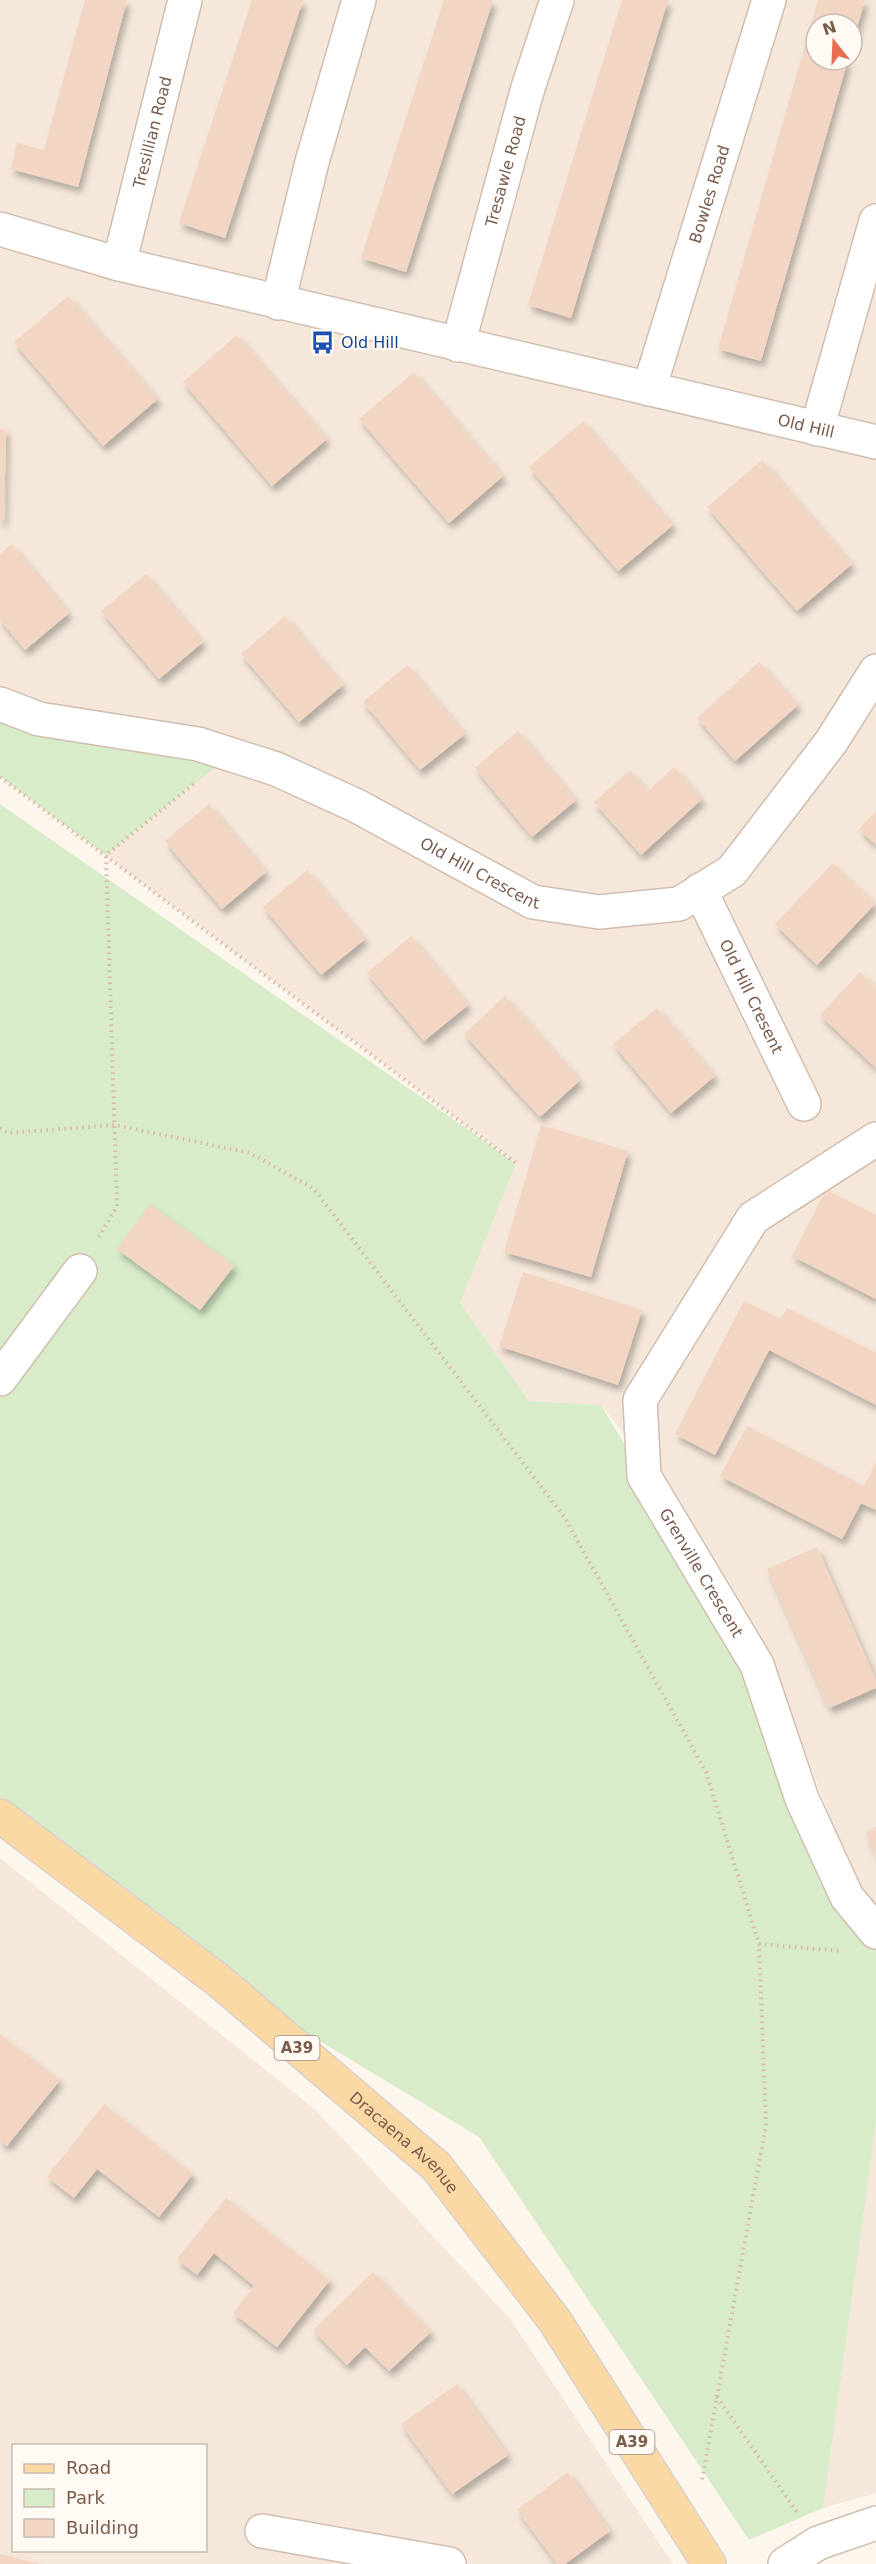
<svg xmlns="http://www.w3.org/2000/svg" width="876" height="2564" font-family="'DejaVu Sans',sans-serif">
<style>
.residential{fill:#f5e8da;fill-rule:evenodd}
.green{fill:#d8ecc9}
.building{fill:#f3d5c3;filter:url(#shadow)}
.lines{fill:none;stroke-linecap:round;stroke-linejoin:round}
.minor-casing{stroke:#d1beb0;stroke-width:36}
.major-casing{stroke:#dad1cd;stroke-width:36}
.path{stroke:#d9b8a5;stroke-width:4;stroke-dasharray:1.5 4.5;stroke-linecap:butt}
.minor{stroke:#fff;stroke-width:33}
.major{stroke:#fbd9a5;stroke-width:33}
.labels{text-anchor:middle;dominant-baseline:central;stroke-width:4.5;stroke-linejoin:round;paint-order:stroke}
.shield{fill:#fffaf3;stroke:#a28b7f;stroke-width:1.5}
.shield-label{font-size:15px;font-weight:bold;fill:#7a5c4d}
.street-label{font-size:16px;fill:#7a5c4d;stroke:#fffaf3}
.transit-label{font-size:16px;fill:#164399;stroke:#fffaf3;text-anchor:start}
</style>
<defs>
<filter id="shadow"><feDropShadow dx="3.5" dy="6" stdDeviation="3" flood-color="#0004"/></filter>
</defs>
<rect width="100%" height="100%" fill="#fdf6ec"/>
<!-- residential -->
<g class="residential">
<path d="M0 0H876V1939L766 1649 661 1480 601 1405 529 1401 460 1303 509 1157 0 777ZM816 24H852V60H816Z"/>
<path d="M0 1858 317 2111 510 2319 673 2564H0ZM14 2446H206V2550H14Z"/>
<path d="M876 2123V2493L823 2508 859 2246Z"/>
</g>
<!-- green -->
<g class="green">
<path d="M0 704 231 754 106 855 0 777Z"/>
<path d="M0 804 516 1163 460 1303 529 1401 601 1405 757 1665 876 1944V2123L823 2508 749 2540 479 2137 218 1980 0 1823Z"/>
</g>
<!-- building -->
<g class="building">
<path d="M85 0H127L78 187 11 169 17 143 44 150Z"/>
<path d="M252 0H303L225 238 179 223Z"/>
<path d="M444 0H493L406 272 361 258Z"/>
<path d="M622 0H668L571 318 528 305Z"/>
<path d="M818 0H865L853 42 852 24H816V60H848L761 361 718 349Z"/>
<path d="M68 296 158 399 103 446 14 342Z"/>
<path d="M237 335 327 439 272 486 183 382Z"/>
<path d="M414 372 503 476 449 523 359 419Z"/>
<path d="M583 421 673 525 618 571 529 467Z"/>
<path d="M0 429H6L4 521H0Z"/>
<path d="M762 460 852 564 797 611 707 507Z"/>
<path d="M12 544 69 613 25 650 0 620V554Z"/>
<path d="M146 574 203 642 159 679 101 611Z"/>
<path d="M285 616 343 685 299 722 241 654Z"/>
<path d="M759 662 798 705 735 761 697 718Z"/>
<path d="M407 665 465 734 420 770 363 702Z"/>
<path d="M518 731 576 800 532 837 475 768Z"/>
<path d="M674 767 702 799 641 855 594 802 630 770 648 791Z"/>
<path d="M209 804 266 872 222 909 165 841Z"/>
<path d="M876 811V845L859 829Z"/>
<path d="M833 863 875 904 817 965 775 924Z"/>
<path d="M307 870 365 939 321 975 263 907Z"/>
<path d="M411 936 468 1005 424 1041 367 973Z"/>
<path d="M860 972 876 987V1068L820 1015Z"/>
<path d="M505 996 580 1080 540 1117 464 1034Z"/>
<path d="M657 1008 715 1076 671 1113 613 1044Z"/>
<path d="M541 1125 628 1151 591 1277 504 1252Z"/>
<path d="M826 1190 876 1215V1299L792 1256Z"/>
<path d="M150 1204 234 1266 200 1310 117 1249Z"/>
<path d="M523 1272 642 1310 618 1385 499 1346Z"/>
<path d="M744 1301 781 1319 787 1308 876 1353V1405L769 1350 715 1455 675 1434Z"/>
<path d="M747 1426 864 1486 876 1462V1510L861 1503 842 1539 720 1476Z"/>
<path d="M817 1547 876 1680V1688L829 1708 767 1569Z"/>
<path d="M876 1827V1856L866 1832Z"/>
<path d="M0 2034 60 2080 7 2146 0 2140Z"/>
<path d="M104 2104 193 2174 159 2217 97 2169 74 2198 47 2177Z"/>
<path d="M226 2198 330 2280 277 2347 233 2313 254 2286 214 2253 197 2275 177 2259Z"/>
<path d="M373 2272 431 2332 389 2371 365 2347 347 2365 313 2330Z"/>
<path d="M457 2384 508 2455 452 2494 401 2424Z"/>
<path d="M568 2472 610 2531 565 2564H557L517 2510Z"/>
<path d="M0 2554 37 2563V2564H0Z"/>
</g>
<g class="lines">
<defs>
<g id="minor">
<path id="s1" d="M0 229 119 264 876 442"/>
<path id="s2" d="M119 264 185 0"/>
<path d="M278 303 312 162 359 0"/>
<path id="s3" d="M458 345 527 91 557 0"/>
<path id="s4" d="M649 389 769 0"/>
<path d="M817 429 876 221"/>
<path id="s5" d="M0 704 39 719 198 744 276 769 357 806 533 902 599 912 679 904 732 871 831 742 876 671"/>
<path id="s6" d="M700 890 804 1104"/>
<path id="s7" d="M876 1139 753 1218 640 1400 644 1476 757 1665 802 1799 847 1897 876 1932"/>
<path d="M0 1379 80 1271"/>
<path d="M262 2531 449 2564"/>
<path d="M785 2564 818 2543 876 2523"/>
</g>
<g id="major">
<path id="s8" d="M0 1816 218 1980 436 2166 555 2321 709 2564"/>
</g>
</defs>
<!-- minor casing -->
<use href="#minor" class="minor-casing"/>
<!-- major casing -->
<use href="#major" class="major-casing"/>
<!-- path -->
<g class="path">
<path d="M0 777 516 1163"/>
<path d="M0 1128 8 1133 115 1125 250 1153 314 1189 565 1518 706 1772 759 1944 766 2124 702 2480"/>
<path d="M99 1237 117 1206 106 855 195 783"/>
<path d="M759 1944 842 1951"/>
<path d="M717 2397 797 2512"/>
</g>
<!-- minor -->
<use href="#minor" class="minor"/>
<!-- major -->
<use href="#major" class="major"/>
</g>
<!-- icons -->
<defs>
<symbol id="bus-bare" viewBox="-9 -9 18 18"><path d="M-5-6H5V4H4V6H2V4H-2V6H-4V4H-5ZM-3.5-4V0h7V-4ZM-3.5 1.2v1.5H-2V1.2ZM2 1.2v1.5H3.5V1.2Z" fill="#1a4fb4" stroke="#fffaf3" stroke-width="2.5" paint-order="stroke"/></symbol>
</defs>
<g fill-rule="evenodd">
<use href="#bus-bare" x="306" y="326" width="33" height="33"/>
</g>
<g class="labels">
<!-- shield labels -->
<g class="shield">
<rect x="274.5" y="2036" width="45" height="24" rx="4.5"/>
<rect x="609.5" y="2430" width="45" height="24" rx="4.5"/>
</g>
<g class="shield-label">
<text x="297" y="2048">A39</text>
<text x="632" y="2442">A39</text>
</g>
<!-- street labels -->
<g class="street-label">
<text stroke="none"><textPath href="#s2" startOffset="136">Tresillian Road</textPath></text>
<text stroke="none"><textPath href="#s3" startOffset="180">Tresawle Road</textPath></text>
<text stroke="none"><textPath href="#s4" startOffset="204">Bowles Road</textPath></text>
<text stroke="none"><textPath href="#s1" startOffset="830">Old Hill</textPath></text>
<text stroke="none"><textPath href="#s5" startOffset="514">Old Hill Crescent</textPath></text>
<text stroke="none"><textPath href="#s6" startOffset="118">Old Hill Cresent</textPath></text>
<text stroke="none"><textPath href="#s7" startOffset="549">Grenville Crescent</textPath></text>
<text stroke="none"><textPath href="#s8" startOffset="520">Dracaena Avenue</textPath></text>
</g>
<!-- transit labels -->
<g class="transit-label">
<text x="341" y="342">Old Hill</text>
</g>
</g>
<!-- legend -->
<rect x="12" y="2444" width="195" height="108" fill="#fffaf3" stroke="#cabbb1" stroke-width="1.5"/>
<rect x="24" y="2464" width="30" height="9" fill="#fbd9a5" stroke="#cabbb1" stroke-width="1.5"/>
<text x="66" y="2474" font-size="18" fill="#7a5c4d">Road</text>
<rect x="24" y="2489" width="30" height="18" fill="#d8ecc9" stroke="#cabbb1" stroke-width="1.5"/>
<text x="66" y="2504" font-size="18" fill="#7a5c4d">Park</text>
<rect x="24" y="2519" width="30" height="18" fill="#f3d5c3" stroke="#cabbb1" stroke-width="1.5"/>
<text x="66" y="2534" font-size="18" fill="#7a5c4d">Building</text>
<!-- north arrow -->
<g transform="translate(834 42) rotate(342)"><circle r="28" fill="#fffaf3" stroke="#cabbb1" stroke-width="1.5"/>
<path d="M0-4.5L10 22L0 15L-10 22Z" fill="#e76f51"/>
<text y="-9" font-size="16" font-weight="bold" text-anchor="middle" fill="#7a5c4d">N</text>
</g>
</svg>
